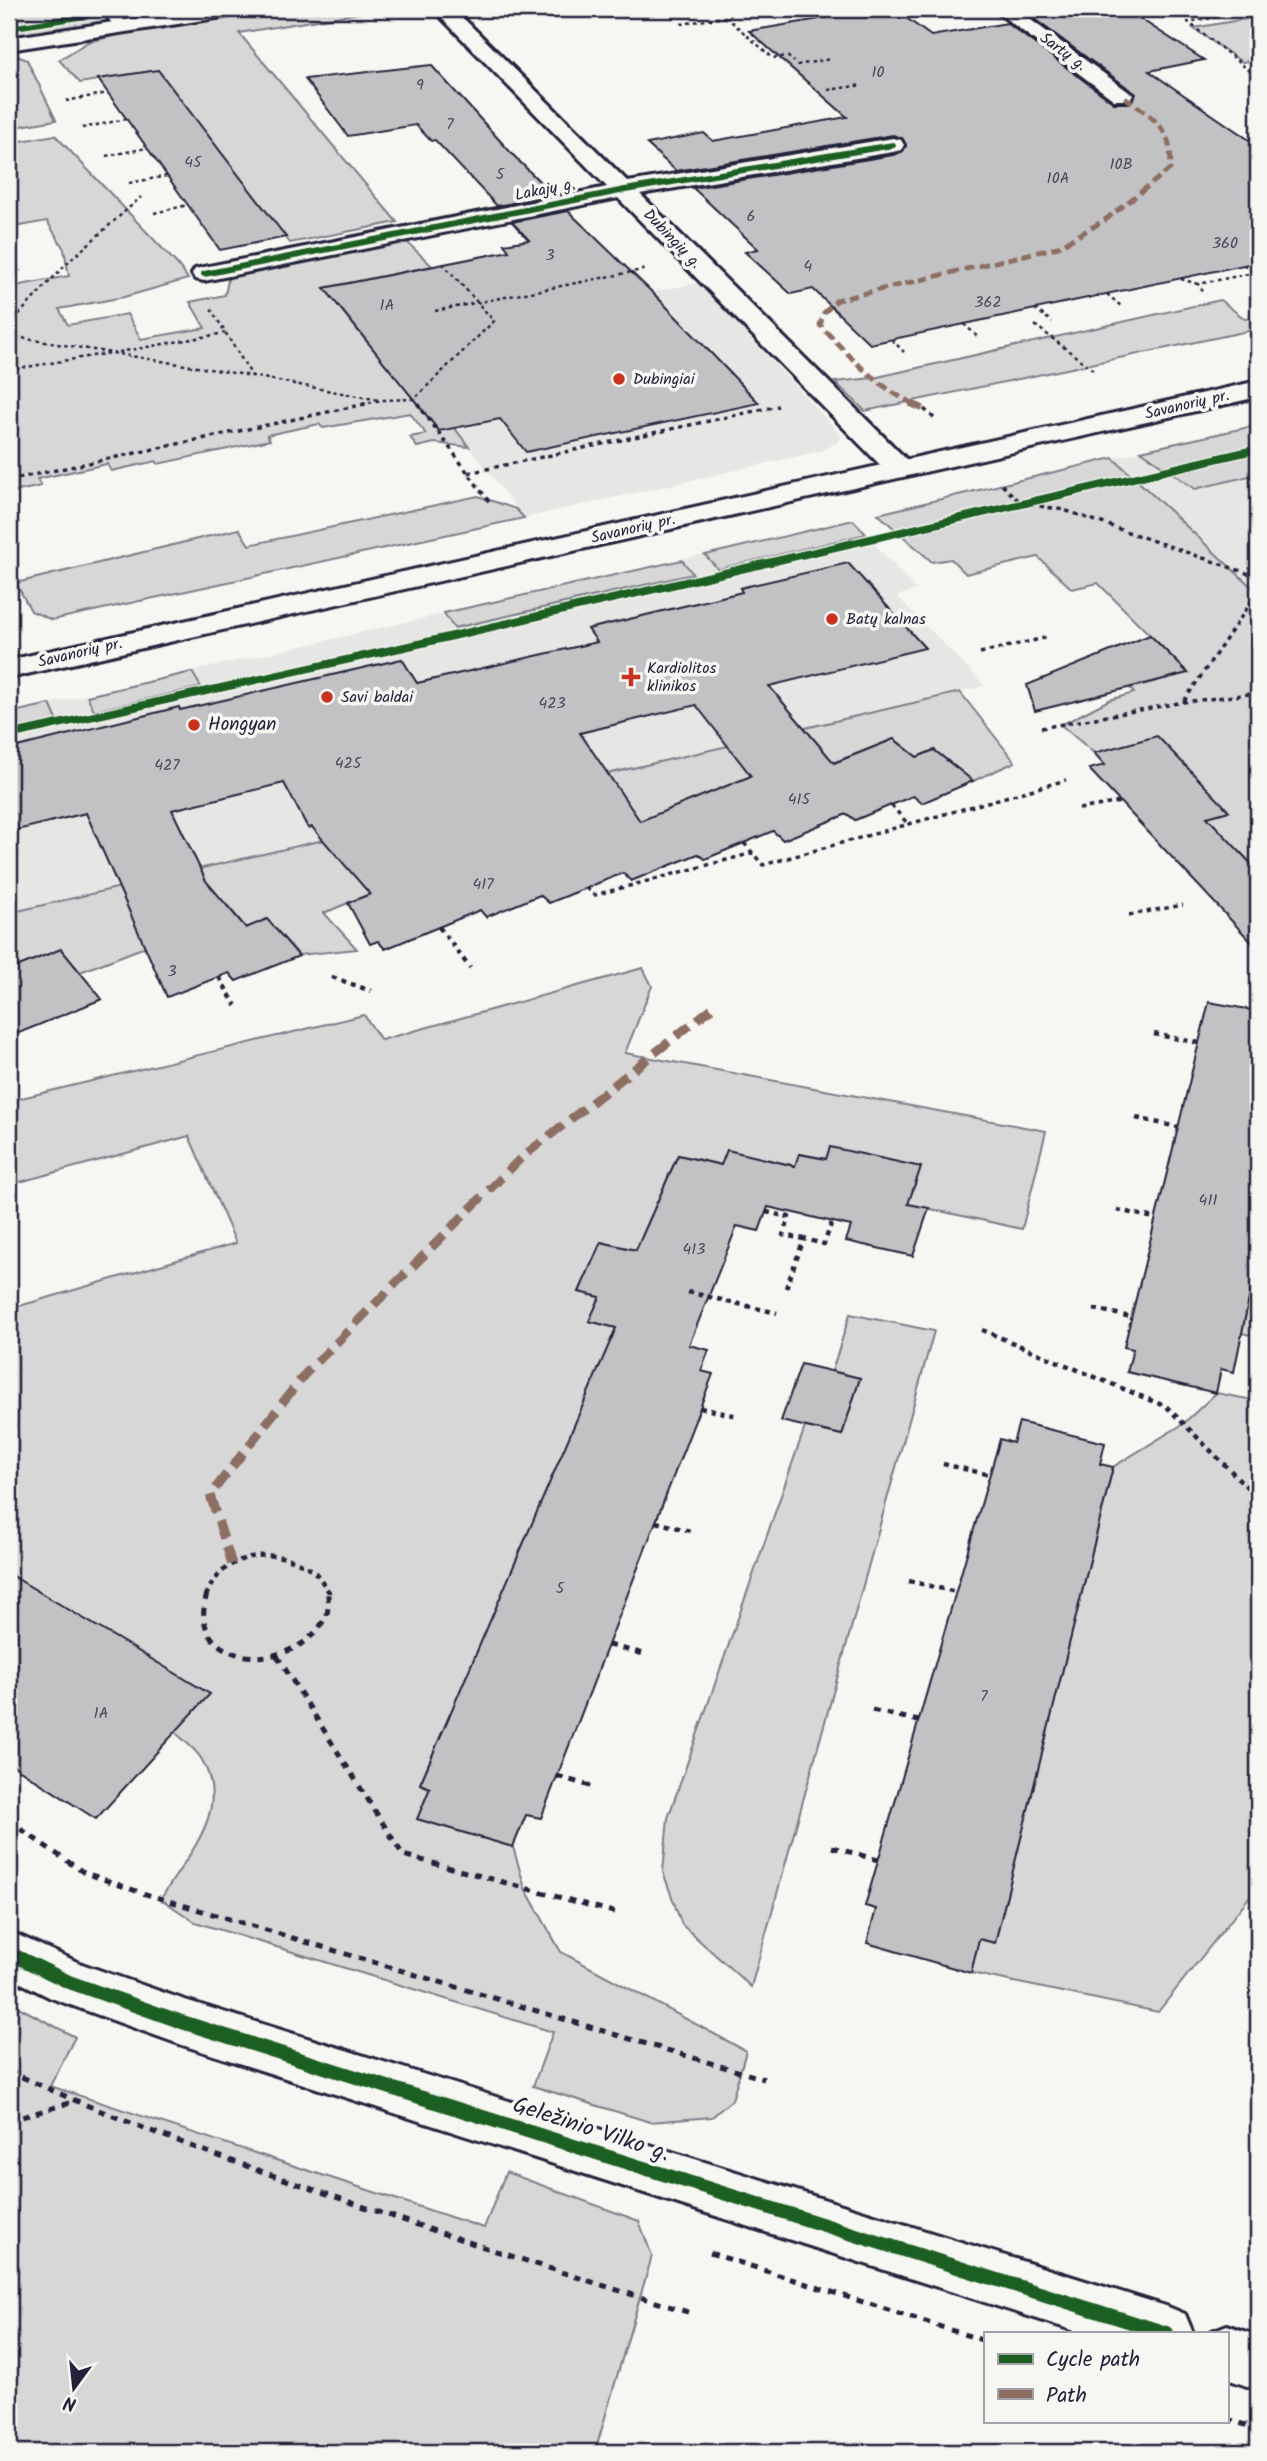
<svg xmlns="http://www.w3.org/2000/svg" width="1267" height="2461" font-family="Kalam,sans-serif">
<style>
.built{fill:#e6e6e4}
.green{fill:#d7d7d7;stroke:#7c7c89;stroke-width:2}
.building{fill:#c2c2c4;stroke:#22223b;stroke-width:2;fill-rule:evenodd}
.lines{fill:none;stroke-linecap:round;stroke-linejoin:round}
.lane-casing{stroke:#22223b;stroke-width:6}
.street-casing{stroke:#22223b;stroke-width:6}
.secondary-casing{stroke:#22223b;stroke-width:6}
.primary-casing{stroke:#22223b;stroke-width:6}
.path-far3{stroke:#22223b;stroke-width:2.5;stroke-dasharray:3.5 3.5;stroke-linecap:butt}
.path-far2{stroke:#22223b;stroke-width:3.5;stroke-dasharray:4.5 4.5;stroke-linecap:butt}
.path-far1{stroke:#22223b;stroke-width:4.5;stroke-dasharray:5 5;stroke-linecap:butt}
.path{stroke:#22223b;stroke-width:5;stroke-dasharray:7 7;stroke-linecap:butt}
.lane{fill:#f6f6f2;fill-rule:evenodd}
.street{fill:#f6f6f2;fill-rule:evenodd}
.secondary{fill:#f6f6f2;fill-rule:evenodd}
.primary{fill:#f6f6f2;fill-rule:evenodd}
.quiet-far2{stroke:#8d6e63;stroke-width:5;stroke-dasharray:10 5;stroke-linecap:butt}
.quiet-far1{stroke:#8d6e63;stroke-width:7;stroke-dasharray:14 7;stroke-linecap:butt}
.quiet{stroke:#8d6e63;stroke-width:9;stroke-dasharray:18 9;stroke-linecap:butt}
.cycleway-far2-casing{stroke:#f6f6f2;stroke-width:9}
.cycleway-far1-casing{stroke:#f6f6f2;stroke-width:11}
.cycleway-casing{stroke:#f6f6f2;stroke-width:18}
.cycleway-far2{stroke:#1b5e20;stroke-width:6}
.cycleway-far1{stroke:#1b5e20;stroke-width:8}
.cycleway{stroke:#1b5e20;stroke-width:14}
.poi-dot{fill:#c8321e;stroke:#f6f6f2;stroke-width:2.5}
.labels{text-anchor:middle;dominant-baseline:central;stroke-width:7;stroke-linejoin:round;paint-order:stroke}
.far-street-label{font-size:16px;fill:#22223b;stroke:#f6f6f2}
.number-label{font-size:16px;fill:#4a4a5d}
.far-poi-label{font-size:16px;fill:#22223b;stroke:#f6f6f2;text-anchor:start}
.poi-label{font-size:19px;fill:#22223b;stroke:#f6f6f2;text-anchor:start}
.near-street-label{font-size:23px;fill:#22223b;stroke:#f6f6f2}
</style>
<rect width="100%" height="100%" fill="#f6f6f2"/>
<filter id="ink" filterUnits="userSpaceOnUse"><feTurbulence type="fractalNoise" baseFrequency=".0143" numOctaves="2"/><feDisplacementMap in="SourceGraphic" scale="14" xChannelSelector="R" yChannelSelector="G"/><feConvolveMatrix kernelMatrix="1 2 1 2 8 2 1 2 1" color-interpolation-filters="sRGB"/></filter>
<g filter="url(#ink)">
<!-- built -->
<g class="built">
<path d="M699 283 830 423 841 436 838 442 821 451 524 518 431 397 494 321Z"/>
<path d="M1258 425V593L1113 458Z"/>
<path d="M853 520 916 590 897 596 985 686 9 913V713Z"/>
</g>
<!-- green -->
<g class="green">
<path d="M9 9H89L106 16 109 22 9 38Z"/>
<path d="M279 9H384L239 33 397 222 290 243 158 70 80 83 59 60 88 42 135 31Z"/>
<path d="M1258 17V60L1242 62 1193 28Z"/>
<path d="M9 52 27 60 56 120 9 128Z"/>
<path d="M55 135 178 265 188 279 124 297 59 309 68 325 127 314 141 339 205 328 190 302 225 295 229 275 405 240 432 266 370 279 339 307 368 343 448 326 431 397 469 447 434 443 417 447 410 437 426 434 410 413 323 428 319 424 267 435 270 440 158 464 156 461 111 471 107 464 37 479 41 486 9 493V287L69 276 64 249 47 221 9 228V143Z"/>
<path d="M1220 300 1245 319 1258 316V329L865 411 835 382 873 378Z"/>
<path d="M1258 425V474L1195 489 1141 451Z"/>
<path d="M1113 458 1258 593V871L1242 854 1232 857 1197 820 1228 811 1094 753 1061 725 1109 700 1134 693 1130 688 1188 673 1098 583 1072 589 1038 557 966 574 951 559 932 562 878 514Z"/>
<path d="M478 496 516 509 524 518 52 620 31 611 16 583 239 529 249 545Z"/>
<path d="M853 520 866 534 718 569 705 555Z"/>
<path d="M682 560 693 574 454 628 444 613Z"/>
<path d="M192 672 201 687 94 711 87 696Z"/>
<path d="M960 692 1015 762 973 781 934 750 917 757 894 739C725 808 546 848 370 894L324 913 357 949 299 955 267 920 246 928 228 906 150 945 80 972 61 950 9 970V913Z"/>
<path d="M50 704 57 720 9 731V713Z"/>
<path d="M643 968 652 986 625 1053 1046 1131 1022 1229 908 1204 826 1159 800 1154 795 1166 728 1151 721 1165 678 1155 654 1210 658 1255 601 1243 579 1292 600 1297 590 1321 629 1331 511 1574 420 1784 430 1788 418 1819 513 1847 525 1888 561 1952 746 2051 732 2100 712 2117 650 2122 533 2086 553 2032 195 1922 161 1899C186 1855 232 1813 202 1760 197 1750 184 1741 175 1732L209 1694 9 1574V1309L236 1243 189 1136 9 1185V1101L364 1015 381 1040Z"/>
<path d="M1258 1254V1337L1242 1333Z"/>
<path d="M850 1314 934 1331 751 1987 682 1925 663 1872 668 1818 805 1427 842 1435 860 1378 832 1371Z"/>
<path d="M1216 1393 1258 1401V1886L1158 2012 971 1973 979 1939 995 1942 1113 1467 1183 1424Z"/>
<path d="M9 2002 75 2037 50 2086 484 2228 506 2172 639 2221 652 2256 595 2452H9Z"/>
</g>
<!-- building -->
<g class="building">
<path d="M877 9H894L931 36 1007 23 1114 103H1130L1136 94 1033 18 1087 9H1125L1204 60 1149 71 1258 146V262L870 344 813 289 791 294 745 252 758 249 693 188 893 155 903 151 906 146 903 139 893 135 676 171 647 144 704 133 713 141 847 117 749 31Z"/>
<path d="M431 65 514 156 553 195 497 206 435 140 431 141 416 125 348 136 305 79Z"/>
<path d="M158 70 286 237 220 250 98 79Z"/>
<path d="M568 211 658 298 759 403 526 452 500 419 439 431 324 288 509 251 504 244 529 240 512 222Z"/>
<path d="M848 563 925 648 769 686 834 763 894 739 917 757 934 750 973 781 922 803 913 796 855 820 847 814 783 840 773 831 705 859 698 854 631 881 623 873 549 903 540 895 486 917 480 910 385 949 378 941 370 944 348 903 370 894 312 827 308 828 284 783 172 810 206 881 246 928 267 919 299 956 236 981 229 973 167 997 86 813 9 832V749L179 707 180 710 402 659 417 683 597 642 588 629 742 592 740 588ZM696 705 751 776 640 821 580 733Z"/>
<path d="M1150 635 1188 673 1035 711 1027 685Z"/>
<path d="M1157 736 1229 811 1207 817 1258 871V949L1089 769 1105 765 1094 753Z"/>
<path d="M61 949 102 999 9 1037V970Z"/>
<path d="M1209 1002 1258 1011V1254L1234 1372 1221 1369 1216 1393 1127 1372 1133 1349 1124 1347Z"/>
<path d="M830 1147 921 1167 908 1204 929 1208 913 1256 846 1241 851 1226 768 1207 759 1231 737 1226 689 1345 709 1350 701 1371 713 1374 541 1818 526 1815 513 1847 417 1819 430 1788 420 1784 616 1328 589 1321 600 1297 579 1292 601 1242 636 1250 678 1155 721 1165 727 1150 795 1166 799 1154 826 1159Z"/>
<path d="M801 1364 860 1378 842 1435 781 1421Z"/>
<path d="M1019 1422 1105 1443 1100 1464 1113 1467 995 1943 979 1939 971 1973 867 1943 876 1909 865 1906 1000 1439 1013 1443Z"/>
<path d="M9 1574 210 1694 96 1819 9 1763Z"/>
</g>
<g class="lines">
<defs>
<path id="lane" d="M106 9H116L128 26 126 29H116L104 12Z"/>
<g id="street">
<path d="M433 9H454L628 182 893 138 901 140 904 145 901 150 893 152 640 194 910 463 914 469 910 475 900 477 890 475 618 198 204 281 195 279 192 274 195 269 204 267 607 187Z"/>
<path d="M993 9H1016L1133 95 1130 100H1114Z"/>
<path d="M9 1931 82 1964 182 1999 1166 2306 1185 2314 1193 2333H1081L182 2045 51 1998 9 1977Z"/>
<path d="M1227 2325 1258 2336V2390L1227 2379V2333H1207Z"/>
</g>
<path id="secondary" d="M197 9H246L243 13 236 15 9 50V38Z"/>
<path id="primary" d="M1258 381V397L9 678V660Z"/>
</defs>
<!-- lane casing -->
<use href="#lane" class="lane-casing"/>
<!-- street casing -->
<use href="#street" class="street-casing"/>
<!-- secondary casing -->
<use href="#secondary" class="secondary-casing"/>
<!-- primary casing -->
<use href="#primary" class="primary-casing"/>
<!-- path-far3 -->
<g class="path-far3">
<path d="M726 17 773 58 787 56 794 62"/>
<path d="M681 24 731 16"/>
<path d="M797 65 831 59"/>
<path d="M1250 71 1188 22 1258 10"/>
<path d="M828 90 862 85"/>
<path d="M66 101 108 93"/>
<path d="M82 128 127 119"/>
<path d="M106 156 147 148"/>
<path d="M129 183 167 176"/>
<path d="M154 213 188 205"/>
<path d="M13 258 20 271"/>
<path d="M1244 265 1254 272"/>
<path d="M1181 279 1198 284"/>
<path d="M1203 291 1198 284 1258 272"/>
<path d="M1107 294 1122 307"/>
<path d="M211 309 252 376 379 400"/>
<path d="M1035 309 1052 322"/>
<path d="M435 311 647 269"/>
<path d="M964 324 978 337"/>
<path d="M9 325 66 264 141 197"/>
<path d="M1035 325 1096 372"/>
<path d="M9 336 252 376"/>
<path d="M892 340 904 352"/>
<path d="M119 352 225 333"/>
<path d="M9 370 110 353"/>
<path d="M9 389 15 404"/>
<path d="M414 399 418 404"/>
<path d="M362 404 383 400 414 399 494 321 443 264"/>
</g>
<!-- path-far2 -->
<g class="path-far2">
<path d="M417 403 490 503"/>
<path d="M924 409 936 420"/>
<path d="M9 423 18 411 15 403"/>
<path d="M468 473 778 406"/>
<path d="M9 480 370 403"/>
<path d="M1002 485 1021 503 1064 510 1258 577"/>
<path d="M980 653 1049 637"/>
<path d="M1184 701 1258 592"/>
<path d="M1041 728 1184 702 1258 693"/>
<path d="M891 805 908 824"/>
<path d="M1079 809 1120 802"/>
<path d="M744 843 763 865 1066 780"/>
<path d="M586 888 595 895 753 853"/>
<path d="M1129 915 1183 905"/>
</g>
<!-- path-far1 -->
<g class="path-far1">
<path d="M439 927 470 968"/>
<path d="M219 977 236 1006"/>
<path d="M332 977 371 991"/>
<path d="M1154 1034 1199 1043"/>
<path d="M1136 1118 1178 1127"/>
<path d="M1117 1210 1155 1218"/>
<path d="M766 1212 789 1217 783 1235 804 1239"/>
<path d="M786 1288 804 1239 824 1244 832 1222"/>
<path d="M688 1292 777 1313"/>
<path d="M1094 1309 1131 1317"/>
<path d="M982 1330 1167 1407 1258 1498"/>
<path d="M700 1408 738 1416"/>
<path d="M943 1464 990 1475"/>
<path d="M656 1522 694 1532"/>
<path d="M909 1581 956 1592"/>
<path d="M206 1596C223 1551 276 1545 312 1570 319 1575 324 1585 329 1592L328 1596"/>
</g>
<!-- path -->
<g class="path">
<path d="M207 1594C183 1668 297 1678 326 1616 329 1610 328 1601 328 1594"/>
<path d="M608 1645 648 1655"/>
<path d="M277 1656 403 1855 621 1914"/>
<path d="M872 1710 919 1721"/>
<path d="M557 1776 597 1788"/>
<path d="M9 1821 83 1872 139 1892 764 2079"/>
<path d="M832 1847 878 1860"/>
<path d="M9 2071C112 2119 219 2157 327 2194 447 2236 569 2275 691 2313"/>
<path d="M9 2121 72 2102"/>
<path d="M710 2253 985 2341"/>
<path d="M1227 2419 1258 2429"/>
</g>
<!-- lane -->
<use href="#lane" class="lane"/>
<!-- street -->
<use href="#street" class="street"/>
<!-- secondary -->
<use href="#secondary" class="secondary"/>
<!-- primary -->
<use href="#primary" class="primary"/>
<!-- quiet-far2 -->
<path class="quiet-far2" d="M914 404C877 387 848 355 820 325L824 313 837 300 1058 247 1105 220 1170 169C1175 128 1151 117 1122 95"/>
<!-- quiet-far1 -->
<path class="quiet-far1" d="M910 403 924 409"/>
<!-- quiet -->
<path class="quiet" d="M232 1564 210 1495 305 1374 521 1158 712 1008"/>
<defs>
<g id="cycleway-far2">
<path d="M9 28 111 12"/>
<path d="M204 274 625 190 893 145"/>
</g>
<path id="cycleway-far1" d="M9 735 418 644 1258 449"/>
<path id="cycleway" d="M9 1953 69 1982 182 2022 1166 2333"/>
</defs>
<!-- cycleway-far2 casing -->
<use href="#cycleway-far2" class="cycleway-far2-casing"/>
<!-- cycleway-far1 casing -->
<use href="#cycleway-far1" class="cycleway-far1-casing"/>
<!-- cycleway casing -->
<use href="#cycleway" class="cycleway-casing"/>
<!-- cycleway-far2 -->
<use href="#cycleway-far2" class="cycleway-far2"/>
<!-- cycleway-far1 -->
<use href="#cycleway-far1" class="cycleway-far1"/>
<!-- cycleway -->
<use href="#cycleway" class="cycleway"/>
</g>
</g>
<!-- markers -->
<g class="poi-dot">
<circle cx="619" cy="379" r="7"/>
<circle cx="832" cy="619" r="7"/>
<path d="M627.5 666.5h7v7h7v7h-7v7h-7v-7h-7v-7h7z"/>
<circle cx="327" cy="697" r="7"/>
<circle cx="194" cy="725" r="7"/>
</g>
<g class="labels">
<!-- far-street labels -->
<g class="far-street-label">
<text transform="translate(1063 52) rotate(36)">Sartų g.</text>
<text transform="translate(545 190) rotate(-11)">Lakajų g.</text>
<text transform="translate(672 239) rotate(46)">Dubingių g.</text>
<text transform="translate(1187 405) rotate(-13)">Savanorių pr.</text>
<text transform="translate(633 529) rotate(-13)">Savanorių pr.</text>
<text transform="translate(80 653) rotate(-13)">Savanorių pr.</text>
</g>
<!-- number labels -->
<g class="number-label">
<text x="878" y="72">10</text>
<text x="420" y="85">9</text>
<text x="450" y="124">7</text>
<text x="193" y="162">45</text>
<text x="1121" y="164">10B</text>
<text x="500" y="174">5</text>
<text x="1058" y="178">10A</text>
<text x="751" y="216">6</text>
<text x="1225" y="243">360</text>
<text x="550" y="255">3</text>
<text x="808" y="266">4</text>
<text x="988" y="302">362</text>
<text x="387" y="305">1A</text>
<text x="552" y="703">423</text>
<text x="348" y="763">425</text>
<text x="167" y="765">427</text>
<text x="799" y="799">415</text>
<text x="483" y="884">417</text>
<text x="172" y="971">3</text>
<text x="1208" y="1200">411</text>
<text x="694" y="1249">413</text>
<text x="560" y="1588">5</text>
<text x="984" y="1696">7</text>
<text x="101" y="1713">1A</text>
</g>
<!-- far-poi labels -->
<g class="far-poi-label">
<text x="633" y="379">Dubingiai</text>
<text x="846" y="619">Batų kalnas</text>
<text x="647" y="668">Kardiolitos<tspan x="647" dy="18">klinikos</tspan></text>
<text x="341" y="697">Savi baldai</text>
</g>
<!-- poi labels -->
<g class="poi-label">
<text x="208" y="725">Hongyan</text>
</g>
<!-- near-street labels -->
<g class="near-street-label">
<text transform="translate(591 2130) rotate(18)">Geležinio Vilko g.</text>
</g>
</g>
<!-- margin -->
<rect width="1267" height="2461" fill="none" stroke="#f6f6f2" stroke-width="35"/>
<rect x="18" y="18" width="1232" height="2426" fill="none" stroke="#22223b" stroke-width="2.5" filter="url(#ink)"/>
<!-- legend -->
<rect x="984" y="2332" width="245" height="91" fill="#f6f6f2" stroke="#a1a1a9" stroke-width="2"/>
<rect x="998" y="2354" width="35" height="10" fill="#1b5e20" stroke="#a1a1a9" stroke-width="2"/>
<text x="1046" y="2366" font-size="21" fill="#22223b">Cycle path</text>
<rect x="998" y="2389" width="35" height="10" fill="#8d6e63" stroke="#a1a1a9" stroke-width="2"/>
<text x="1046" y="2402" font-size="21" fill="#22223b">Path</text>
<!-- north arrow -->
<g transform="translate(74 2388) rotate(195)" stroke="#f6f6f2" stroke-width="5" paint-order="stroke">
<path d="M0-5L12 26L0 18L-12 26Z" fill="#22223b"/>
<text y="-10" font-size="19" font-weight="bold" text-anchor="middle" fill="#22223b">N</text>
</g>
</svg>
